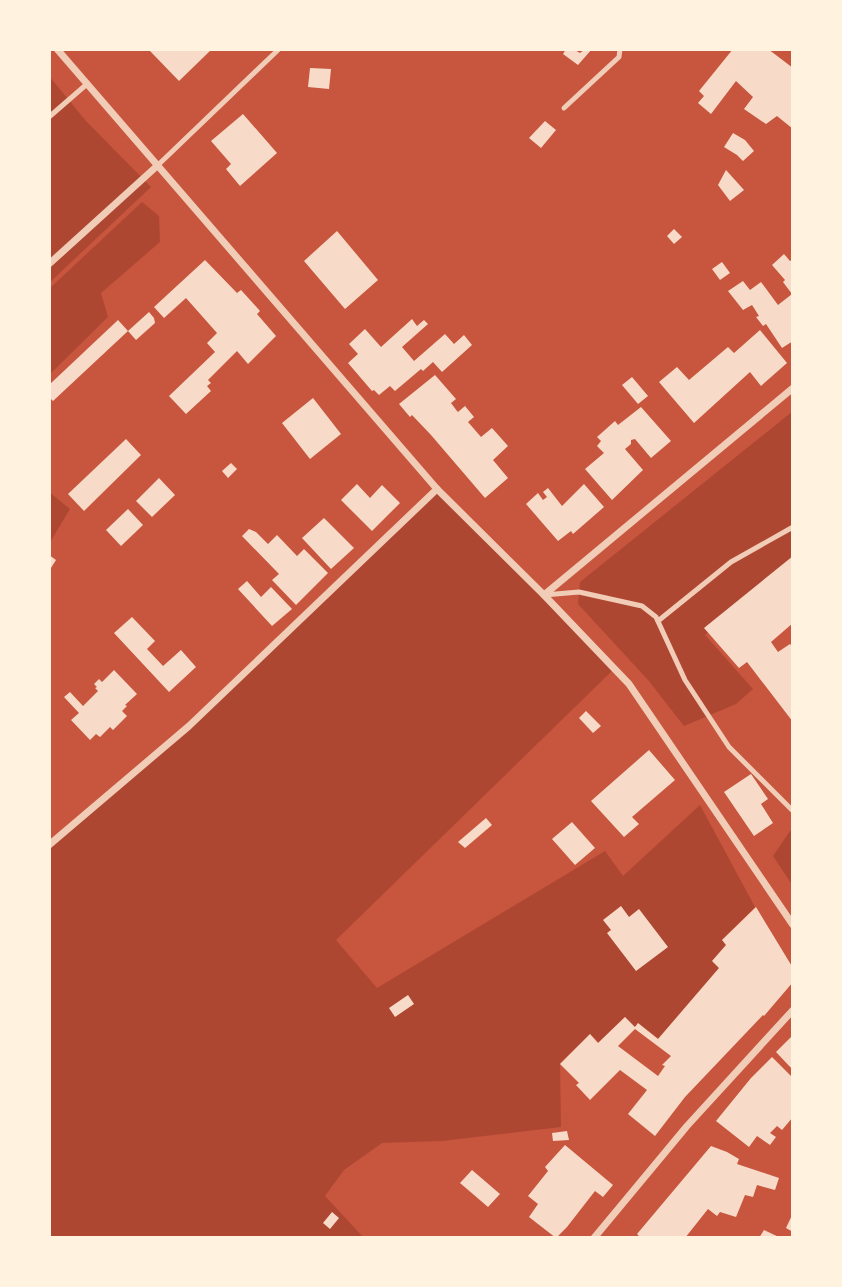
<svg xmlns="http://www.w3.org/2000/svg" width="842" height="1287" font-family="'DejaVu Sans',sans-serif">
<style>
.green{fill:#ae4732}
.building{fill:#f7dbc8;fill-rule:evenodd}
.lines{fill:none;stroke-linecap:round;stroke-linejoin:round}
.service{stroke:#f1ccb7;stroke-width:5}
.minor{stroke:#f1ccb7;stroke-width:7}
</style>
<rect width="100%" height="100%" fill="#c8553d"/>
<!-- green -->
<g class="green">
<path d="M49 76 86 121 151 187 49 283Z"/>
<path d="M142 202 159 216 160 242 101 293 108 317 49 375V289Z"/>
<path d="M793 411V556L705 635 753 689 736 704 684 726 648 680 578 604 580 582Z"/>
<path d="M437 489 614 669 336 940 377 988 605 851 623 876 700 805 755 907 722 940 726 945 713 961 719 968 659 1039 638 1023 634 1028 625 1017 599 1042 590 1034 560 1063 561 1127 442 1141 382 1143 344 1170 325 1196 364 1238H49V845L189 726Z"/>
<path d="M49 492 70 509 49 544Z"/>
<path d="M793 830V886L773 856 790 831Z"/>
</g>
<!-- building -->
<g class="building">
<path d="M152 49H212L179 81 150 51Z"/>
<path d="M566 49H573L580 53 585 49H592L578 65 563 54Z"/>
<path d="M733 49H768L793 68V129L777 116 766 124 744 109 753 97 736 81 711 114 698 103 704 96 699 91Z"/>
<path d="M310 68 331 69 329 89 308 87Z"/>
<path d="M243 114 277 153 240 186 226 169 231 164 211 141Z"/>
<path d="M545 121 556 130 541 148 529 138Z"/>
<path d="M733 133 745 140 754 151 743 161 737 155 724 147Z"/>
<path d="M726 170 744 190 730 201 718 185Z"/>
<path d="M674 229 682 237 674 244 667 236Z"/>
<path d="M337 231 378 280 345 309 304 261Z"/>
<path d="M784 254 790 261 793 259V341L782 348 766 324 763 326 756 317 759 316 752 305 743 310 728 291 743 281 750 290 761 282 778 305 792 294 783 282 785 280 772 265Z"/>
<path d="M205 260 237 293 241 290 260 311 257 314 276 336 248 364 237 351 208 380 211 383 207 386 211 391 186 414 169 396 215 352 207 343 217 333 186 298 164 318 154 307Z"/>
<path d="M722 262 730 273 720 280 712 269Z"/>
<path d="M149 312 154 318 155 323 136 340 128 331Z"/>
<path d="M412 319 417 326 424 320 428 324 402 347 414 361 445 334 454 344 464 335 472 345 442 372 433 362 423 371 421 369 395 391 390 386 379 395 374 390 372 391 348 363 358 354 349 344 365 329 381 347Z"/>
<path d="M118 320 128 331 53 401 49 397V385Z"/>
<path d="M760 330 787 363 761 386 750 372 694 423 659 382 677 367 689 380 728 347 734 353Z"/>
<path d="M435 375 456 399 451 403 457 411 458 412 465 406 474 417 468 422 481 437 492 428 508 446 493 460 508 478 485 498 431 435 412 415 410 417 399 404Z"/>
<path d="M632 377 648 396 638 404 622 385Z"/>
<path d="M313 398 341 434 310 459 282 423Z"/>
<path d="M641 407 671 441 651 458 635 439 631 440V444L625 449 643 470 612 500 585 469 604 453 597 446 601 441 597 437 615 421 618 425Z"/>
<path d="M126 439 141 455 84 511 68 494Z"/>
<path d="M231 463 237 469 228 478 222 471Z"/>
<path d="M159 478 175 495 152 517 136 501Z"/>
<path d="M357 484 370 498 382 485 400 503 372 531 341 500Z"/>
<path d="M584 484 604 507 573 534 571 531 558 541 526 504 538 493 543 500 547 497 543 492 548 488 562 506Z"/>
<path d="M128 509 143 525 121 546 106 530Z"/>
<path d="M324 518 354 548 331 569 302 538Z"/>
<path d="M249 529 256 532 268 544 277 535 297 556 304 549 328 573 296 605 272 580 279 574 242 536Z"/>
<path d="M49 555 56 560 49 571Z"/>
<path d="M793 556V623L771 642 778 652 790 644 793 647V722L747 662 739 668 704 628Z"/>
<path d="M247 581 261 597 271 587 292 609 272 626 238 589Z"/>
<path d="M132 617 155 641 147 649 163 666 181 650 196 667 169 692 114 633Z"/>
<path d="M114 670 137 694 125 705 127 706 122 711 127 716 113 730 110 727 100 737 96 734 90 740 71 720 79 713 64 697 70 692 83 706 98 691 95 688 97 687 94 684 99 679 102 682Z"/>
<path d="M586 711 601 726 593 733 579 718Z"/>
<path d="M649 750 675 780 632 817 639 824 624 837 591 801Z"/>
<path d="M751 774 768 799 761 804 773 823 754 836 724 792Z"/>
<path d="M486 818 492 825 465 848 458 842Z"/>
<path d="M572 822 595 848 575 865 552 839Z"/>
<path d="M621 906 629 917 639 909 668 947 636 971 607 933 611 930 603 920Z"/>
<path d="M756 907 793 968V982L764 1016 763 1015 685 1097 655 1136 628 1114 647 1090 620 1070 590 1100 576 1085 579 1083 560 1064 590 1034 598 1043 625 1017 635 1027 638 1023 658 1039 719 968 712 961 726 945 722 940ZM635 1029 671 1056 662 1065 665 1066 658 1076 618 1046Z"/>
<path d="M408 995 414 1004 395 1017 389 1008Z"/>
<path d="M793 1035V1070L776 1052Z"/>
<path d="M772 1057 793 1078V1117L782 1130 777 1126 770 1133 776 1137 770 1145 757 1136 749 1147 716 1121 751 1078Z"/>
<path d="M567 1131 569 1140 553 1141 552 1133Z"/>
<path d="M565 1145 613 1185 603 1197 595 1191 567 1227 556 1238 529 1217 538 1204 528 1196 548 1171 545 1167Z"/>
<path d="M711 1146 727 1152 739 1159 737 1164 779 1178 775 1190 757 1185 753 1197 745 1195 736 1217 720 1212 717 1216 708 1209 685 1238H641L637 1234Z"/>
<path d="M472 1170 500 1194 488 1207 460 1183Z"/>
<path d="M332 1212 339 1218 330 1229 323 1223Z"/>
<path d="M793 1213V1232L786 1228Z"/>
<path d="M764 1230 781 1238H759Z"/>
</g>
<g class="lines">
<!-- service -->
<g class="service">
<path d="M564 108 619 57 620 49"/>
<path d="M49 117 87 84"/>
<path d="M157 166 279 49"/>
<path d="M544 595 579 592 642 606 656 617 685 680 729 747 793 811"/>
<path d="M658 621 731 562 793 527"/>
</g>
<!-- minor -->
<g class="minor">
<path d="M57 49 437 489 544 595 629 684 793 925"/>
<path d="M49 264 157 166"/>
<path d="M544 595 793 388"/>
<path d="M49 845 189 726 437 489"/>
<path d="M594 1238 687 1126 793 1010"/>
</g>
</g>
<!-- border -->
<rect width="842" height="1287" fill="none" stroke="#fff3e0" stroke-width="102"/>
</svg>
